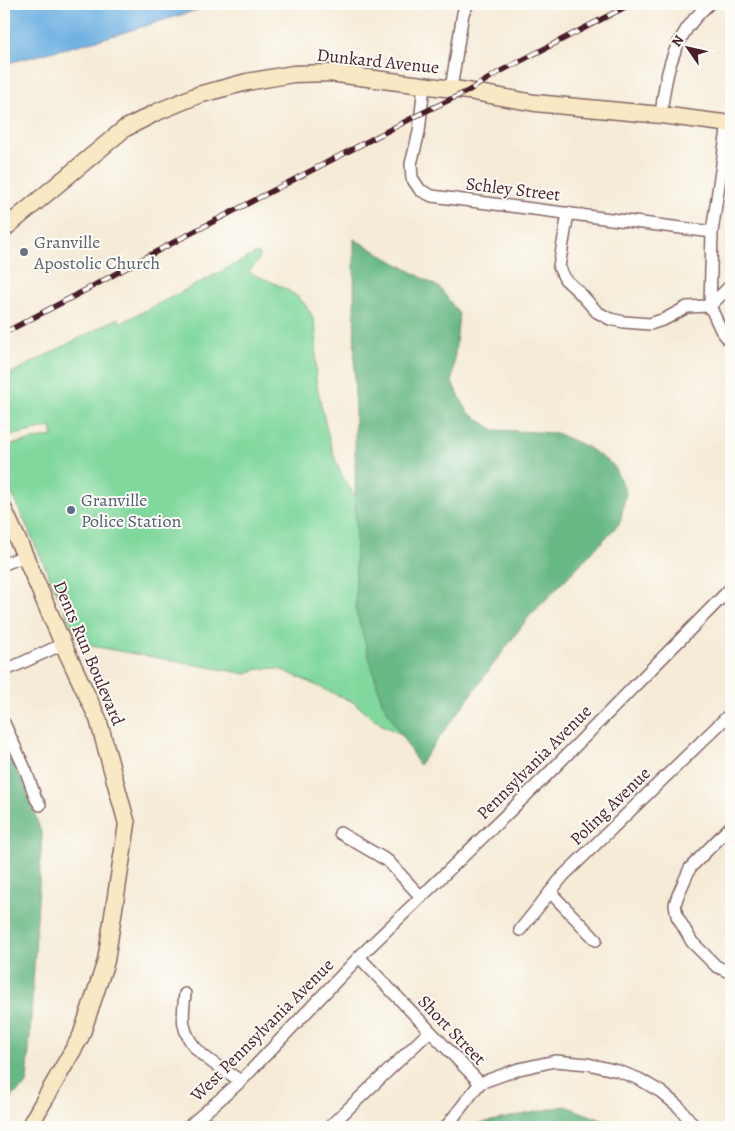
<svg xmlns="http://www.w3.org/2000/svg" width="735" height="1131" font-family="Alegreya,serif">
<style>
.green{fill:#81d89d;stroke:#667c64}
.forest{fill:#68b884;stroke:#596c58}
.water{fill:#6db0e2;stroke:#5c6886}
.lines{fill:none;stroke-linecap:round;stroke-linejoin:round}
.street-casing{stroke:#866667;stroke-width:14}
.secondary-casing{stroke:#866667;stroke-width:19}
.street{stroke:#fff;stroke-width:11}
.secondary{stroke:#f8e8c3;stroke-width:16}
.rail-casing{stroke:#4a1f2b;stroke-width:5.5}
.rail{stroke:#fdfcf7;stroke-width:4;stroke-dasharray:11;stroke-linecap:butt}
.worship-dot{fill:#6b7280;stroke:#fdfcf7;stroke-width:2}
.service-dot{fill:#5c6f8a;stroke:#fdfcf7;stroke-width:2}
.labels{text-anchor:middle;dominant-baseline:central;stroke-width:4;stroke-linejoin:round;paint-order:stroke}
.street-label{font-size:18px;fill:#4a1f2b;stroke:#fdfcf7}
.worship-label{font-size:18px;fill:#5b616d;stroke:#fdfcf7;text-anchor:start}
.service-label{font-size:18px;fill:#4e5e75;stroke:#fdfcf7;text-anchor:start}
</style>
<rect width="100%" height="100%" fill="#fdfcf7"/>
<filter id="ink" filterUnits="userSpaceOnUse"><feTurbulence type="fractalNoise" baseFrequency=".02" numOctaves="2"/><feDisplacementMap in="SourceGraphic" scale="10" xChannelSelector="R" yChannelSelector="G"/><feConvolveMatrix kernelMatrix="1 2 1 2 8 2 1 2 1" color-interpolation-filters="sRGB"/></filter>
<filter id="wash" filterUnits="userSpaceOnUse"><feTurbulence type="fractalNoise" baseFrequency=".0096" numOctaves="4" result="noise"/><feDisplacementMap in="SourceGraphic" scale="20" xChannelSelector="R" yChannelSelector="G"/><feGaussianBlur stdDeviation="1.12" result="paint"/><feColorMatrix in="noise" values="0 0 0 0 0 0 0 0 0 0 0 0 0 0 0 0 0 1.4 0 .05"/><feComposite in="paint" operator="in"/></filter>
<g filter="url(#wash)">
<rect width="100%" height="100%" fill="#f5ebd7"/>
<!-- green -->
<path class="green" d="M257 253 260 255 257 263 248 272C266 280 288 287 302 301 325 327 313 349 316 378 316 387 320 396 321 405 327 430 332 455 343 478L478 684 463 706 454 715 403 735 382 725 353 702 282 670 268 668 254 670 247 674 80 644 4 476V446L53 436 51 427 4 437V377L118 318 121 323Z"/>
<!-- forest -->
<g class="forest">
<path d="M354 239 440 288 459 314 452 383 468 412 494 430 556 433 587 447 613 465 626 492 620 523 527 619 419 765 382 702 356 611Z"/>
<path d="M4 748 24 784 42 835 27 1084 4 1103Z"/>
<path d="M565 1106 621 1127H462Z"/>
</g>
<!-- water -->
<path class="water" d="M4 4H217L105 38 4 64Z"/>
</g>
<g filter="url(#ink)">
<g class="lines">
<defs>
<g id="street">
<path d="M424 85 419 132 411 164 412 178 420 190 432 196 712 232"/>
<path d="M451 89 463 13 468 4"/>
<path d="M661 115C665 78 671 46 695 18 700 13 704 8 709 4"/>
<path d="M728 123 712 232 710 306 721 330 731 343"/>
<path d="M568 213 559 267 565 279 579 292 597 312 610 319 624 322 650 324 665 319 687 307 710 306 731 285"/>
<path d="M4 564 25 556"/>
<path d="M4 671 63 644"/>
<path d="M4 723 26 771 36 799 40 805"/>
<path d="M731 826 690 868 678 895 675 904 677 916 692 942 716 966 731 973"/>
<path d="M340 833 388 861 421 897"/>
<path d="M550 892 596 940"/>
<path d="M520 930 563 876 731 713"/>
<path d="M359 957 480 1083 519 1069 555 1061 588 1064 618 1071 639 1079 661 1092 679 1107 695 1127"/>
<path d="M185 994C184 1004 182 1016 184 1025 189 1053 220 1067 241 1081"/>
<path d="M188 1127 241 1081 359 957 544 778 731 588"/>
<path d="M329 1127 429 1032"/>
<path d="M446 1127 480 1083"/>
</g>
<g id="secondary">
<path d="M4 229 124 129 157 112 198 95 247 82 293 74 329 73 468 91 535 103 661 115 731 124"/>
<path d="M4 510 25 556 63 644 98 719 127 824 106 961 81 1036 29 1127"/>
</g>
</defs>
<!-- street casing -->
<use href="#street" class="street-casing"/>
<!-- secondary casing -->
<use href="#secondary" class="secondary-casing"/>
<!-- street -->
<use href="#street" class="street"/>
<!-- secondary -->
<use href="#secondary" class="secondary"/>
<defs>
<path id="rail" d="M4 333 80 293 176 241 420 114 468 91 501 71 631 4"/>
</defs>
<!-- rail casing -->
<use href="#rail" class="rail-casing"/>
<!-- rail -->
<use href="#rail" class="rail"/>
</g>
</g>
<!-- markers -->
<circle class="worship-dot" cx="24" cy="252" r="5"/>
<circle class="service-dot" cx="71" cy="510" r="5"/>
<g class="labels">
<!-- street labels -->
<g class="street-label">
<text transform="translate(378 61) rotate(6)">Dunkard Avenue</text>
<text transform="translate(513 189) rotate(7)">Schley Street</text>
<text transform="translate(89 653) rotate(67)">Dents Run Boulevard</text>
<text transform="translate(534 762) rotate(-45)">Pennsylvania Avenue</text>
<text transform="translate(610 806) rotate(-44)">Poling Avenue</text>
<text transform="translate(262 1030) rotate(-45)">West Pennsylvania Avenue</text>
<text transform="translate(452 1030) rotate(46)">Short Street</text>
</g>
<!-- worship labels -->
<g class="worship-label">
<text x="34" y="242">Granville<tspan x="34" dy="21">Apostolic Church</tspan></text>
</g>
<!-- service labels -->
<g class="service-label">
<text x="81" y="500">Granville<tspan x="81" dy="21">Police Station</tspan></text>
</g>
</g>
<!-- margin -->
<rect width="735" height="1131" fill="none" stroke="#fdfcf7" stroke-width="20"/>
<!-- north arrow -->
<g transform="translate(688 48) rotate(304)" stroke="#fdfcf7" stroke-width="4" paint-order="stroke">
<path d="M0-4L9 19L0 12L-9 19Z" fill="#4a1f2b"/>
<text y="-8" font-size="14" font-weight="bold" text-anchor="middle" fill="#4a1f2b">N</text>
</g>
</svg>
